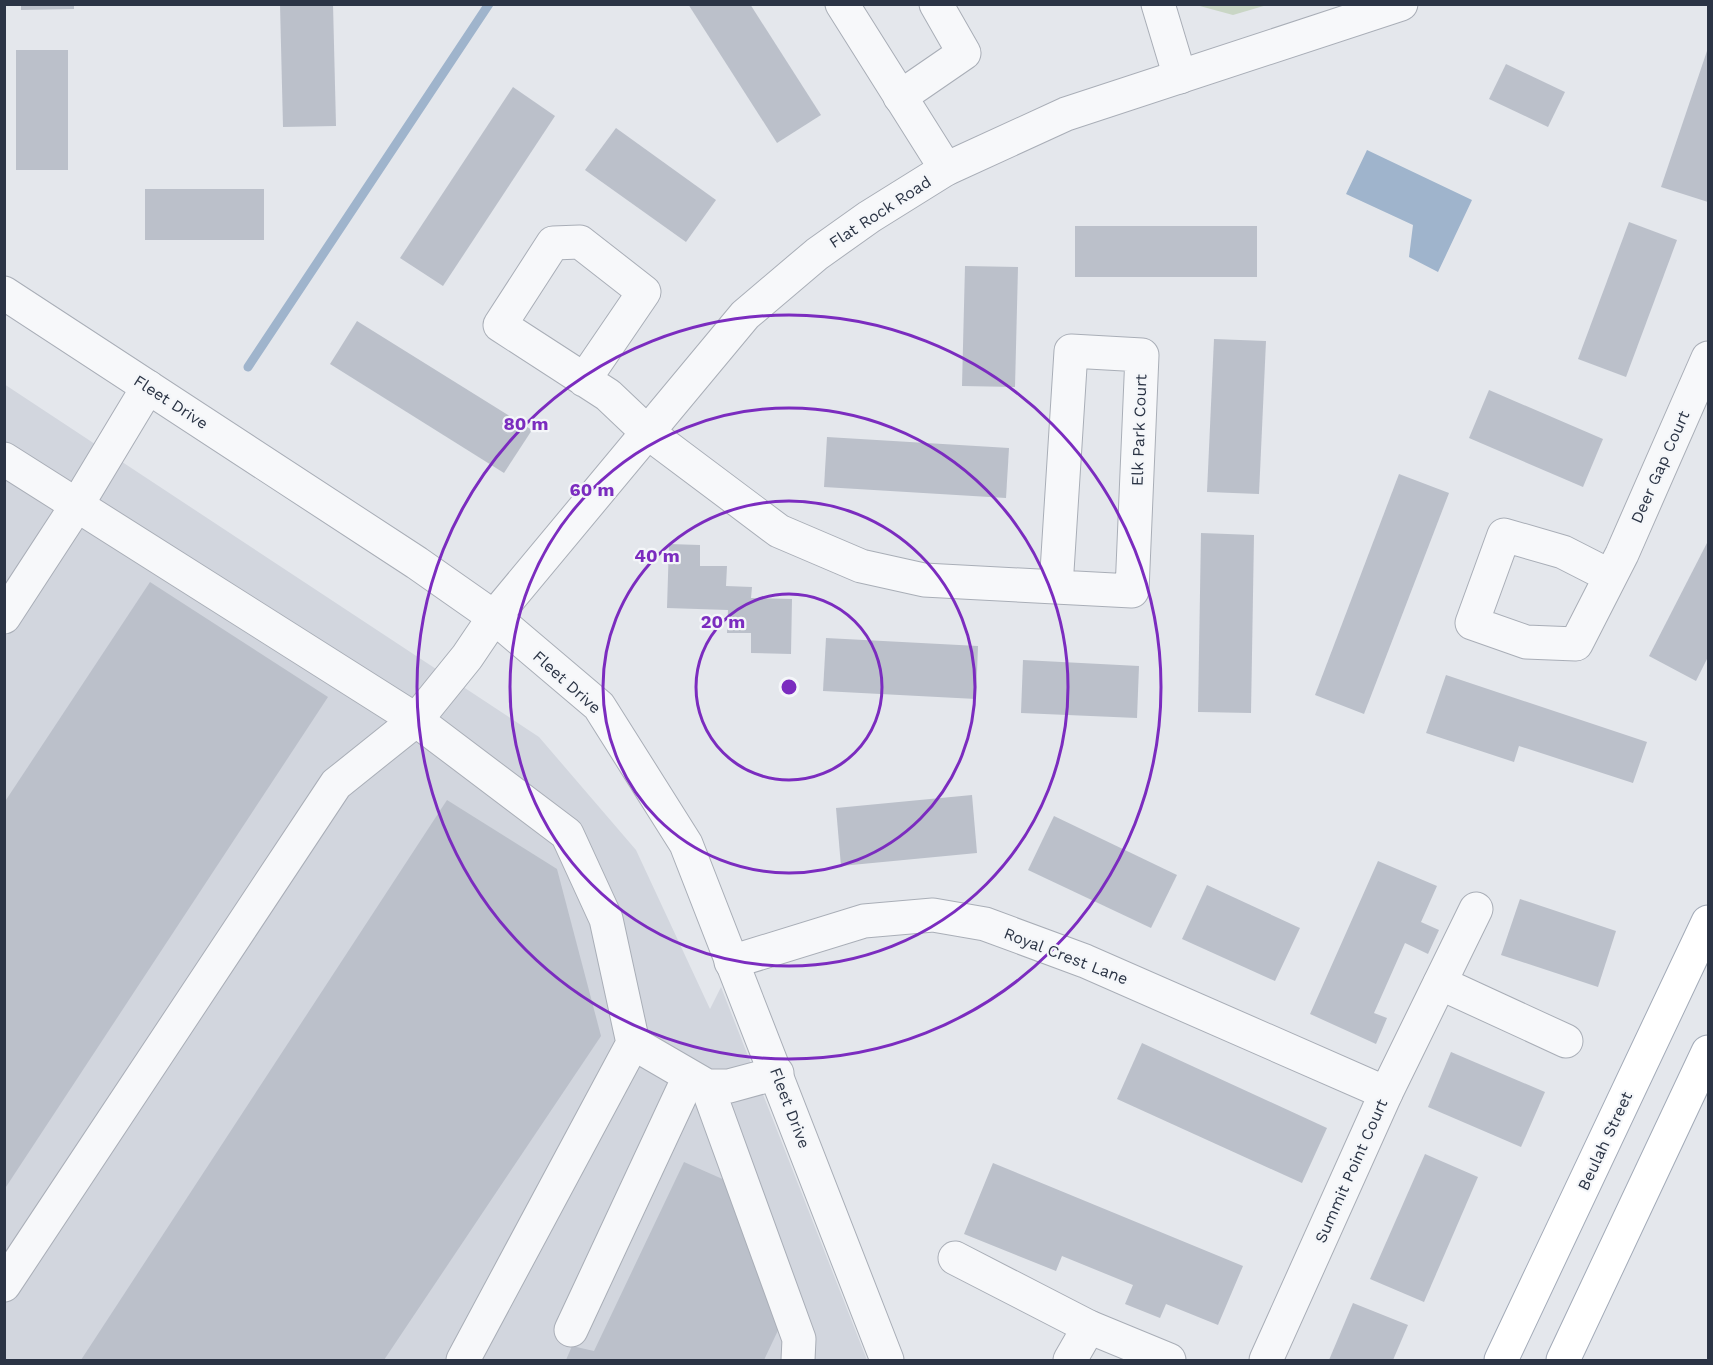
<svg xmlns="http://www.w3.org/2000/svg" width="1713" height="1365" font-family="'Work Sans',sans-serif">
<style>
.built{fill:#d2d6de}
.green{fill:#c9d6c5}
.water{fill:#9fb4cc}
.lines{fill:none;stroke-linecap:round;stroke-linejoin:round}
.stream{stroke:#9fb4cc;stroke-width:9}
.building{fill:#bbc0ca}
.minor-casing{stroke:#a9aeb7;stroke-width:35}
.major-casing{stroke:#a3abb8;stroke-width:35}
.minor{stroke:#f7f8fa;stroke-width:33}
.major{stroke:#fff;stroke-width:33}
.ring{fill:none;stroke:#7b2cbf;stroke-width:3}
.labels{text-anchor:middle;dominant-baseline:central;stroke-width:4.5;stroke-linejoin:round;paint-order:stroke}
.street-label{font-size:16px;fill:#2b3445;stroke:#f4f6f9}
.centre{fill:#7b2cbf;stroke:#f4f6f9;stroke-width:3}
.ring-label{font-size:18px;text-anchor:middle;font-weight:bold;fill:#7b2cbf;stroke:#f4f6f9;stroke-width:4.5;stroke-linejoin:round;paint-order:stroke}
</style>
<rect width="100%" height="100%" fill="#e4e7ec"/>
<!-- built -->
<path class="built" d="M4 384 539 737 636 850 710 1009 721 987 867 1360H5Z"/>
<!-- green -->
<path class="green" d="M1196 5V4L1267 5 1233 15Z"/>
<!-- water -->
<path class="water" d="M1367 150 1472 200 1438 272 1409 257 1413 225 1346 194Z"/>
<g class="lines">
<!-- stream -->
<path class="stream" d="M248 367 489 4"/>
</g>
<!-- building -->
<g class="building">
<path d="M21 4H74V9L21 10Z"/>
<path d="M280 4H333L336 126 283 127Z"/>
<path d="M688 4H750L821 115 777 143Z"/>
<path d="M1708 48V202L1661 187Z"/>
<rect x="16" y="50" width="52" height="120"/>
<path d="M1506 64 1565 92 1548 127 1489 99Z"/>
<path d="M513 87 555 116 443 286 400 258Z"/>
<path d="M616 128 716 200 686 242 585 170Z"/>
<rect x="145" y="189" width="119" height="51"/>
<path d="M1629 222 1677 240 1626 377 1578 359Z"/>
<rect x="1075" y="226" width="182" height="51"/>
<path d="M965 266 1018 267 1015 387 962 386Z"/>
<path d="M357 321 532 430 504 473 330 364Z"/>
<path d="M1214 339 1266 341 1259 494 1207 492Z"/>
<path d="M1489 390 1603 439 1583 487 1469 438Z"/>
<path d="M827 437 1009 448 1006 498 824 487Z"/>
<path d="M1399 474 1449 493 1364 714 1315 695Z"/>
<path d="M1201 533 1254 535 1251 713 1198 712Z"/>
<path d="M1708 541V657L1696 681 1649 656Z"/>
<path d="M669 544 700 545V566H727L726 586 752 587 751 598 792 599 791 654 751 653V633H727L728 610 667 608Z"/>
<path d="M150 582 328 697 4 1190V803Z"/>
<path d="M826 638 978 646 976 699 823 691Z"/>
<path d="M1023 660 1139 666 1137 718 1021 713Z"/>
<path d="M1446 675 1647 742 1633 783 1519 746 1514 762 1426 733Z"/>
<path d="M972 795 977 853 841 866 836 808Z"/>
<path d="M447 800 557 869 601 1036 384 1360H81Z"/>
<path d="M1054 816 1177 875 1151 928 1028 870Z"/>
<path d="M1378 861 1437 886 1421 922 1439 930 1428 954 1405 943 1374 1013 1387 1018 1376 1044 1310 1014Z"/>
<path d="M1207 885 1300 928 1275 981 1182 939Z"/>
<path d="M1520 899 1616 931 1598 987 1501 955Z"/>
<path d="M1142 1043 1327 1128 1302 1183 1117 1099Z"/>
<path d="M1451 1052 1545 1092 1521 1147 1428 1107Z"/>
<path d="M1425 1154 1478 1177 1424 1302 1370 1279Z"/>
<path d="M684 1162 727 1181 782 1322 764 1360H566L572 1346 594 1351Z"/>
<path d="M993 1163 1243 1266 1218 1325 1166 1304 1160 1318 1125 1304 1133 1285 1062 1256 1056 1271 964 1234Z"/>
<path d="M1353 1303 1408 1325 1393 1360H1329Z"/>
</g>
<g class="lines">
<defs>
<g id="minor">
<path d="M842 4 946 169"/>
<path d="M1158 4 1180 77"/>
<path d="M900 97 964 53 936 4"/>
<path d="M4 293 417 563 494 617 599 706 686 844 887 1360"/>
<path d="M584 380 644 292 580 242 553 243 500 325 608 395 647 432 779 531 861 566 924 580 1132 591 1142 355 1071 351 1056 587"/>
<path d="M4 459 416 720 567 834 606 919 633 1043 463 1360"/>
<path d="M1610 576 1563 552 1504 535 1472 623 1526 642 1576 644 1622 554 1708 358"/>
<path d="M4 617 77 505 148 387"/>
<path d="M731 962 864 921 933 915 985 924 1085 961 1386 1093"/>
<path d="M1440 983 1566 1041"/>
<path d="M633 1043 707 1086H729L777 1073"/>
<path d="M707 1086 799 1339 798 1360"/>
<path d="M955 1258 1089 1327 1169 1360"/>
<path d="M4 1285 336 784 416 720 467 657 494 617 745 315 817 254 869 217 946 169 1066 114 1401 4"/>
<path d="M571 1330 689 1077"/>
<path d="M1070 1360 1089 1327"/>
<path d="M1266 1360 1386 1093 1476 909"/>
</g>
<g id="major">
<path d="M1501 1360 1708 922"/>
<path d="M1563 1360 1708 1052"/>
</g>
</defs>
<!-- minor casing -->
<use href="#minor" class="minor-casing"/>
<!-- major casing -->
<use href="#major" class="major-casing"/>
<!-- minor -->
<use href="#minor" class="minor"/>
<!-- major -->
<use href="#major" class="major"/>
</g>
<!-- distance rings -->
<g class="ring">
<circle cx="789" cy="687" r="93"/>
<circle cx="789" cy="687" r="186"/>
<circle cx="789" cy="687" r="279"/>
<circle cx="789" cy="687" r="372"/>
</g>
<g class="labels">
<!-- street labels -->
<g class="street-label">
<text transform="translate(880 212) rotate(-33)">Flat Rock Road</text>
<text transform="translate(171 402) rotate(33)">Fleet Drive</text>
<text transform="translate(1139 430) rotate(-88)">Elk Park Court</text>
<text transform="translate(1660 467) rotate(-66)">Deer Gap Court</text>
<text transform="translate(567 682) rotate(42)">Fleet Drive</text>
<text transform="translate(1066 956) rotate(21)">Royal Crest Lane</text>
<text transform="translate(790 1108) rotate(69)">Fleet Drive</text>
<text transform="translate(1605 1141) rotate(-65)">Beulah Street</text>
<text transform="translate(1351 1171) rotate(-66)">Summit Point Court</text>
</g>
</g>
<circle cx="789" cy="687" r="9" class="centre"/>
<g class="ring-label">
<text x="526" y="430">80 m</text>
<text x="592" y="496">60 m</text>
<text x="657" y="562">40 m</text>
<text x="723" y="628">20 m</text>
</g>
<!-- border -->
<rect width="1713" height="1365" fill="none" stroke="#2b3445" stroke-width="12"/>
</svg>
